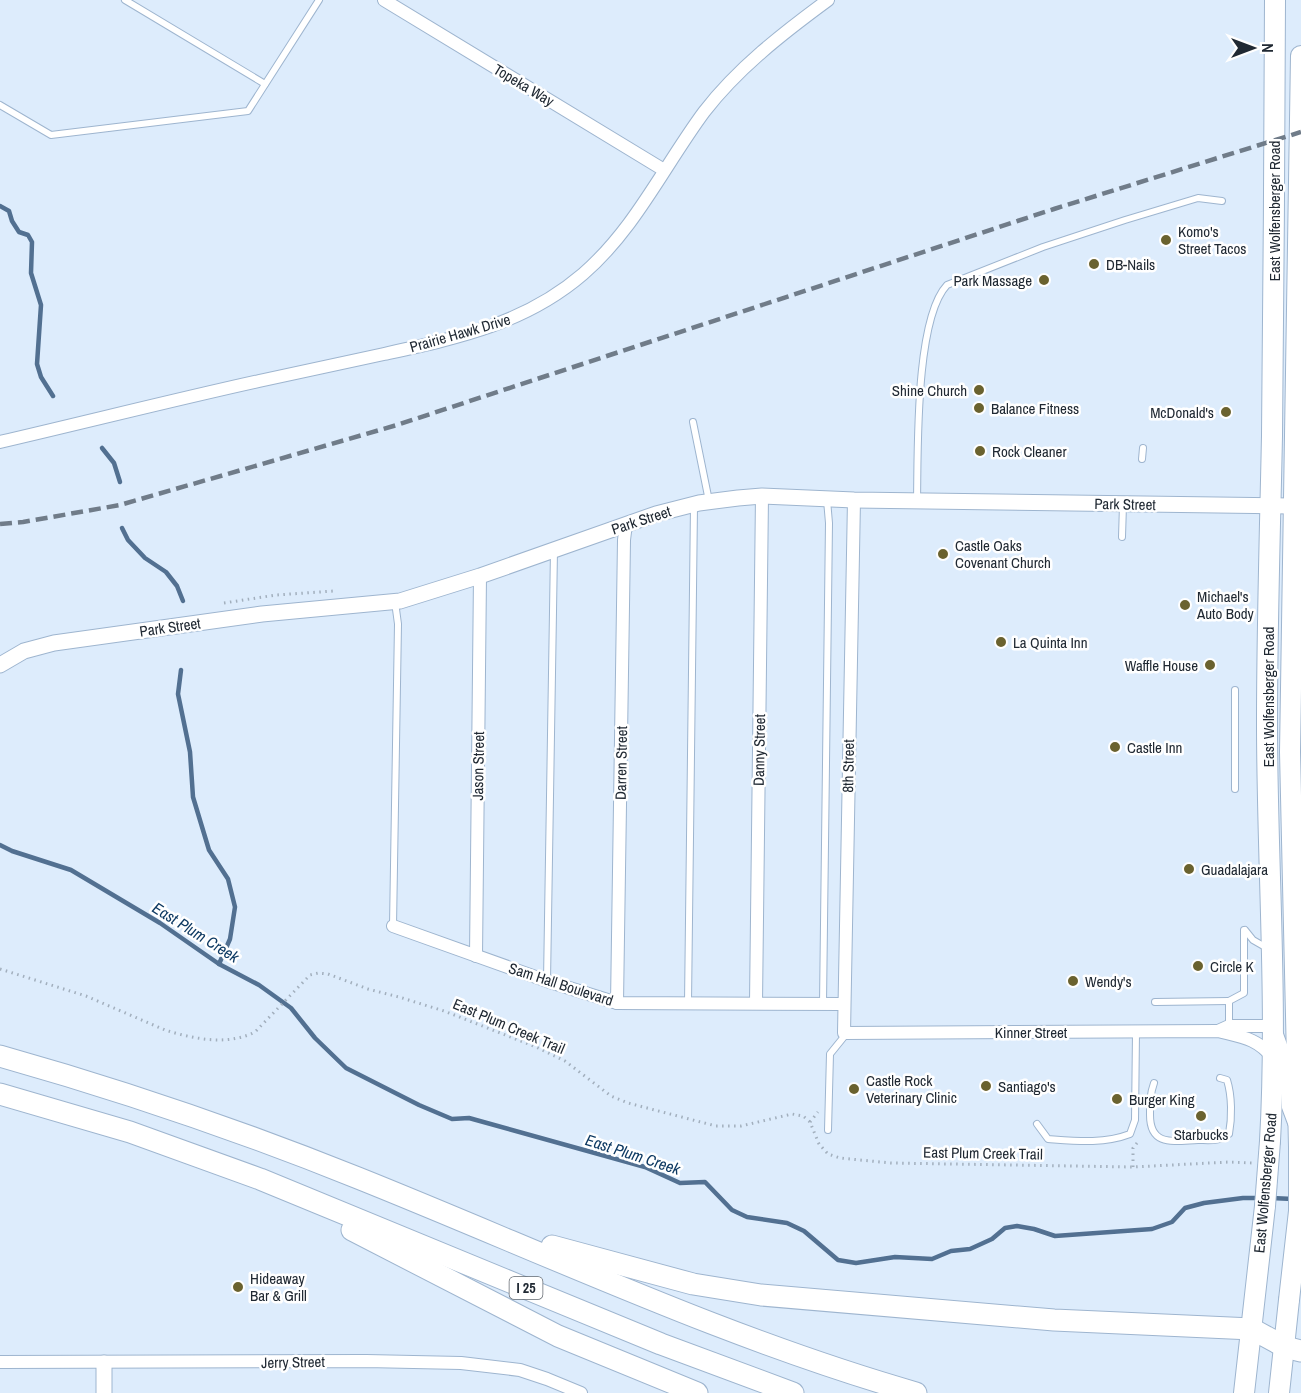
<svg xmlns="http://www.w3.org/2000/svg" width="1301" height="1393" font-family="'Archivo Narrow',sans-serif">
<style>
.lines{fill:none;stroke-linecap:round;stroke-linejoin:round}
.stream{stroke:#527091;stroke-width:4.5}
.service-casing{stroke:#9eb5cf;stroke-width:8}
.minor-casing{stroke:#9eb5cf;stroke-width:14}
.tertiary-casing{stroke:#9eb5cf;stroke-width:17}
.primary-casing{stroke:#9eb5cf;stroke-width:22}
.motorway-casing{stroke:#9eb5cf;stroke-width:23}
.path{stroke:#a2afbd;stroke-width:3;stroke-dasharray:1.5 4.5;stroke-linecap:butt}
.service{stroke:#fff;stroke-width:6}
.minor{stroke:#fff;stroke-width:12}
.tertiary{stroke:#fff;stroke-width:15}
.primary{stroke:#fff;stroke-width:20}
.motorway{stroke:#fff;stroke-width:21}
.rail{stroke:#707c89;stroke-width:4.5;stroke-dasharray:12 6;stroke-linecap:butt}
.primary-bridge-casing{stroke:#9eb5cf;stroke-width:22;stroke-linecap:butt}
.primary-bridge{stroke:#fff;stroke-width:20}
.poi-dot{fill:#6a622f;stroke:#fff;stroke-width:2}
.labels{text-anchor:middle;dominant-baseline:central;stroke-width:5;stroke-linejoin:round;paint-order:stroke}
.shield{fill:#fff;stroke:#636970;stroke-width:1.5}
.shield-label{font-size:14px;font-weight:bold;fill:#202933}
.street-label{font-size:15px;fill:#202933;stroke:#fff}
.poi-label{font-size:15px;fill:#202933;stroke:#fff;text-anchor:start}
.water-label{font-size:16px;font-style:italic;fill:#0d3962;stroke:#fff}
</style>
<rect width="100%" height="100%" fill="#ddecfc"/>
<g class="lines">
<!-- stream -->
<g class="stream">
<path d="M0 206 9 211 12 221 19 232 28 235 32 242 31 273 41 305 37 364 41 377 53 396"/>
<path d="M102 448 114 463 120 482"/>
<path d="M122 528 128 540 145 558 166 572 177 586 183 601"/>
<path d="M181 670 178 694 190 752 193 797 209 850 228 879 235 907 230 939 219 964"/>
<path d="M0 845 12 851 71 870 160 923 219 964 259 985 291 1008 315 1038 346 1068 419 1105 452 1119 469 1118 645 1167 680 1183 705 1182 732 1210 747 1217 787 1223 804 1231 838 1260 856 1263 895 1257 932 1259 951 1251 970 1249 992 1239 1005 1228 1017 1226 1034 1229 1055 1236 1152 1229 1172 1222 1185 1208 1204 1203 1243 1198H1260"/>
<path d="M1271 1198 1293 1199"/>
</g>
<defs>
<g id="service">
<path d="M125 0 265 84"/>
<path d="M0 105 51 135 248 111 319 0"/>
<path d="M693 422 709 501"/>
<path d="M1142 459 1143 448"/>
<path d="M917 501C918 452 915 319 947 285L1043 247 1125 220 1198 198 1222 201"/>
<path d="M1122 537 1123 505"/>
<path d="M1235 789V690"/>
<path d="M393 926 398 624 395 602"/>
<path d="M1245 930 1253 940 1267 948"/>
<path d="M547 981 554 550"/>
<path d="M1155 1002 1229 1001"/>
<path d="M688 1003 694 506"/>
<path d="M823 1004 829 523 827 500"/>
<path d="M1229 1026V1001L1244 993V930"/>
<path d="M1154 1083C1150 1094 1150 1103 1150 1115 1150 1147 1174 1141 1198 1140 1208 1140 1221 1142 1229 1134 1232 1118 1232 1096 1227 1080L1220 1078"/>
<path d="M1037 1124 1048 1139C1076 1141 1104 1144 1130 1134L1135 1120 1136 1032"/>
<path d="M828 1130 830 1054 847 1033"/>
</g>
<g id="minor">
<path d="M384 0 664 170"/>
<path d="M0 442C86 422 173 400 259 381 301 372 343 363 384 354 457 338 525 324 583 274 635 229 664 166 704 112 738 68 783 33 828 0"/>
<path d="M854 500 844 1033 1218 1031C1242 1037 1257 1038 1273 1058"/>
<path d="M393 926 547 981 617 1003 844 1004"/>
<path d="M476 956 480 576"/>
<path d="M617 1003 624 540 626 524"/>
<path d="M756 1003 762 496"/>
<path d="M1218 1031 1229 1026H1274L1287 1062 1288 1107 1294 1123"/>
<path d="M0 1362 366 1361 461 1363 520 1370 547 1379 581 1393"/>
</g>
<g id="tertiary">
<path d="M0 665 24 651 54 643 262 614 400 601 480 576 656 514 699 503 738 498 762 496 854 500 1294 506"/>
<path d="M104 1393V1363"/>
</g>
<g id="primary">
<path d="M1270 1141C1278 1002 1267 862 1267 723 1267 627 1270 531 1272 436 1274 291 1274 145 1275 0"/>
<path d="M1299 1147 1290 752 1301 56"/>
<path d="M1244 1393 1265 1206"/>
<path d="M1279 1393 1289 1300"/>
</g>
<g id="motorway">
<path d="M0 1056C121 1090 241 1131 358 1178 543 1252 724 1338 916 1393"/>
<path d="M0 1094 130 1132 260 1179 661 1344 793 1393"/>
<path d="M352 1230 558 1336 697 1393"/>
<path d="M552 1246 693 1284 761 1295 1054 1320 1252 1329 1285 1347 1301 1351"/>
</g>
</defs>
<!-- service casing -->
<use href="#service" class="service-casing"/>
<!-- minor casing -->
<use href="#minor" class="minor-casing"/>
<!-- tertiary casing -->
<use href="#tertiary" class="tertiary-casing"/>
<!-- primary casing -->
<use href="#primary" class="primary-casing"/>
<!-- motorway casing -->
<use href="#motorway" class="motorway-casing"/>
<!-- path -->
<g class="path">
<path d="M224 603 276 595 334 591"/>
<path d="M0 969 86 996 165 1030C194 1039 227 1046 255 1032L310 975 318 973 328 974 368 989 399 997 444 1011 536 1047 565 1061 611 1096 628 1103 716 1126H741L792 1114 803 1116 810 1122 819 1144 828 1154 840 1158 891 1163 1133 1167 1229 1162 1253 1163"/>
<path d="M810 1122 818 1112"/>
<path d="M1133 1167V1148L1137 1143"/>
</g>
<!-- service -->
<use href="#service" class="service"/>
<!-- minor -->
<use href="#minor" class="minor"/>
<!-- tertiary -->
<use href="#tertiary" class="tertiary"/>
<!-- primary -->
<use href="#primary" class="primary"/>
<!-- motorway -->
<use href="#motorway" class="motorway"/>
<!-- rail -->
<path class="rail" d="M0 524 23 522 120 505 397 425 1054 209 1301 132"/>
<defs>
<g id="primary-bridge">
<path d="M1265 1206 1270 1141"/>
<path d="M1289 1300 1299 1211V1147"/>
</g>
</defs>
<!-- primary-bridge casing -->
<use href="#primary-bridge" class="primary-bridge-casing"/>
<!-- primary-bridge -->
<use href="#primary-bridge" class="primary-bridge"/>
</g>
<!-- markers -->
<g class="poi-dot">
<circle cx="1166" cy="240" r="6"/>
<circle cx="1094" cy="264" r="6"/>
<circle cx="1044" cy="280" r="6"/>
<circle cx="979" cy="390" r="6"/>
<circle cx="979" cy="408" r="6"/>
<circle cx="1226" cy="412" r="6"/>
<circle cx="980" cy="451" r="6"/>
<circle cx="943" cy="554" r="6"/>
<circle cx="1185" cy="605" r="6"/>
<circle cx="1001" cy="642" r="6"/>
<circle cx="1210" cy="665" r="6"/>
<circle cx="1115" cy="747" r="6"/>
<circle cx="1189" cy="869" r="6"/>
<circle cx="1198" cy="966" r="6"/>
<circle cx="1073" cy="981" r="6"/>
<circle cx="986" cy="1086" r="6"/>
<circle cx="854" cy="1089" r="6"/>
<circle cx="1117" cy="1099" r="6"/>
<circle cx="1201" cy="1116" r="6"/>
<circle cx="238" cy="1287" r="6"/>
</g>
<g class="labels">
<!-- shield labels -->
<rect class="shield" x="509.5" y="1277" width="33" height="22" rx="4.5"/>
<g class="shield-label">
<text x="526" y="1288">I 25</text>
</g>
<!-- street labels -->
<g class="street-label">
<text transform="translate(524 85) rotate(31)">Topeka Way</text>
<text transform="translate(1274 211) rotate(-90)">East Wolfensberger Road</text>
<text transform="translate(460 333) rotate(-16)">Prairie Hawk Drive</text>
<text transform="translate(1125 504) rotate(1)">Park Street</text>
<text transform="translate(641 520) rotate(-18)">Park Street</text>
<text transform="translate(170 627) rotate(-8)">Park Street</text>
<text transform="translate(1268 697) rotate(-90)">East Wolfensberger Road</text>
<text transform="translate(759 750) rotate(-89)">Danny Street</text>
<text transform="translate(621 763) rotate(-89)">Darren Street</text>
<text transform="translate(478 766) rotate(-89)">Jason Street</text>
<text transform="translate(848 766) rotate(-89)">8th Street</text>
<text transform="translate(561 984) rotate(18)">Sam Hall Boulevard</text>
<text transform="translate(509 1026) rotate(23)">East Plum Creek Trail</text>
<text x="1031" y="1032">Kinner Street</text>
<text transform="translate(983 1153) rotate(1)">East Plum Creek Trail</text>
<text transform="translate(1265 1183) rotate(-85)">East Wolfensberger Road</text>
<text transform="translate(293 1362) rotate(-1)">Jerry Street</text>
</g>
<!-- poi labels -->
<g class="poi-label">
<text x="1178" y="231">Komo's<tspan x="1178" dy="17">Street Tacos</tspan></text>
<text x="1106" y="264">DB-Nails</text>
<text x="1032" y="280" text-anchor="end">Park Massage</text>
<text x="967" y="390" text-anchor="end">Shine Church</text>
<text x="991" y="408">Balance Fitness</text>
<text x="1214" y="412" text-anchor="end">McDonald's</text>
<text x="992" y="451">Rock Cleaner</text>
<text x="955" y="545">Castle Oaks<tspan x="955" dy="17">Covenant Church</tspan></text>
<text x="1197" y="596">Michael's<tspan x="1197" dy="17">Auto Body</tspan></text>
<text x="1013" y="642">La Quinta Inn</text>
<text x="1198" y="665" text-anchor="end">Waffle House</text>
<text x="1127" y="747">Castle Inn</text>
<text x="1201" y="869">Guadalajara</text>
<text x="1210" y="966">Circle K</text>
<text x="1085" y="981">Wendy's</text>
<text x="866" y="1080">Castle Rock<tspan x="866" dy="17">Veterinary Clinic</tspan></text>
<text x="998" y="1086">Santiago's</text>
<text x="1129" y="1099">Burger King</text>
<text x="1201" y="1134" text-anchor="middle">Starbucks</text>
<text x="250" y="1278">Hideaway<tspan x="250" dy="17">Bar &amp; Grill</tspan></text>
</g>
<!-- water labels -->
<g class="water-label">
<text transform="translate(196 932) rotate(32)">East Plum Creek</text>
<text transform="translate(633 1154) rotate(18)">East Plum Creek</text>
</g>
</g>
<!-- north arrow -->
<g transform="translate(1253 48) rotate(90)" stroke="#ffffff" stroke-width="4.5" paint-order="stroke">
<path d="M0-4.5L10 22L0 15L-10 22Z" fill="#202933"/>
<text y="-9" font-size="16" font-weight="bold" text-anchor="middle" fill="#202933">N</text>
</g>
</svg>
